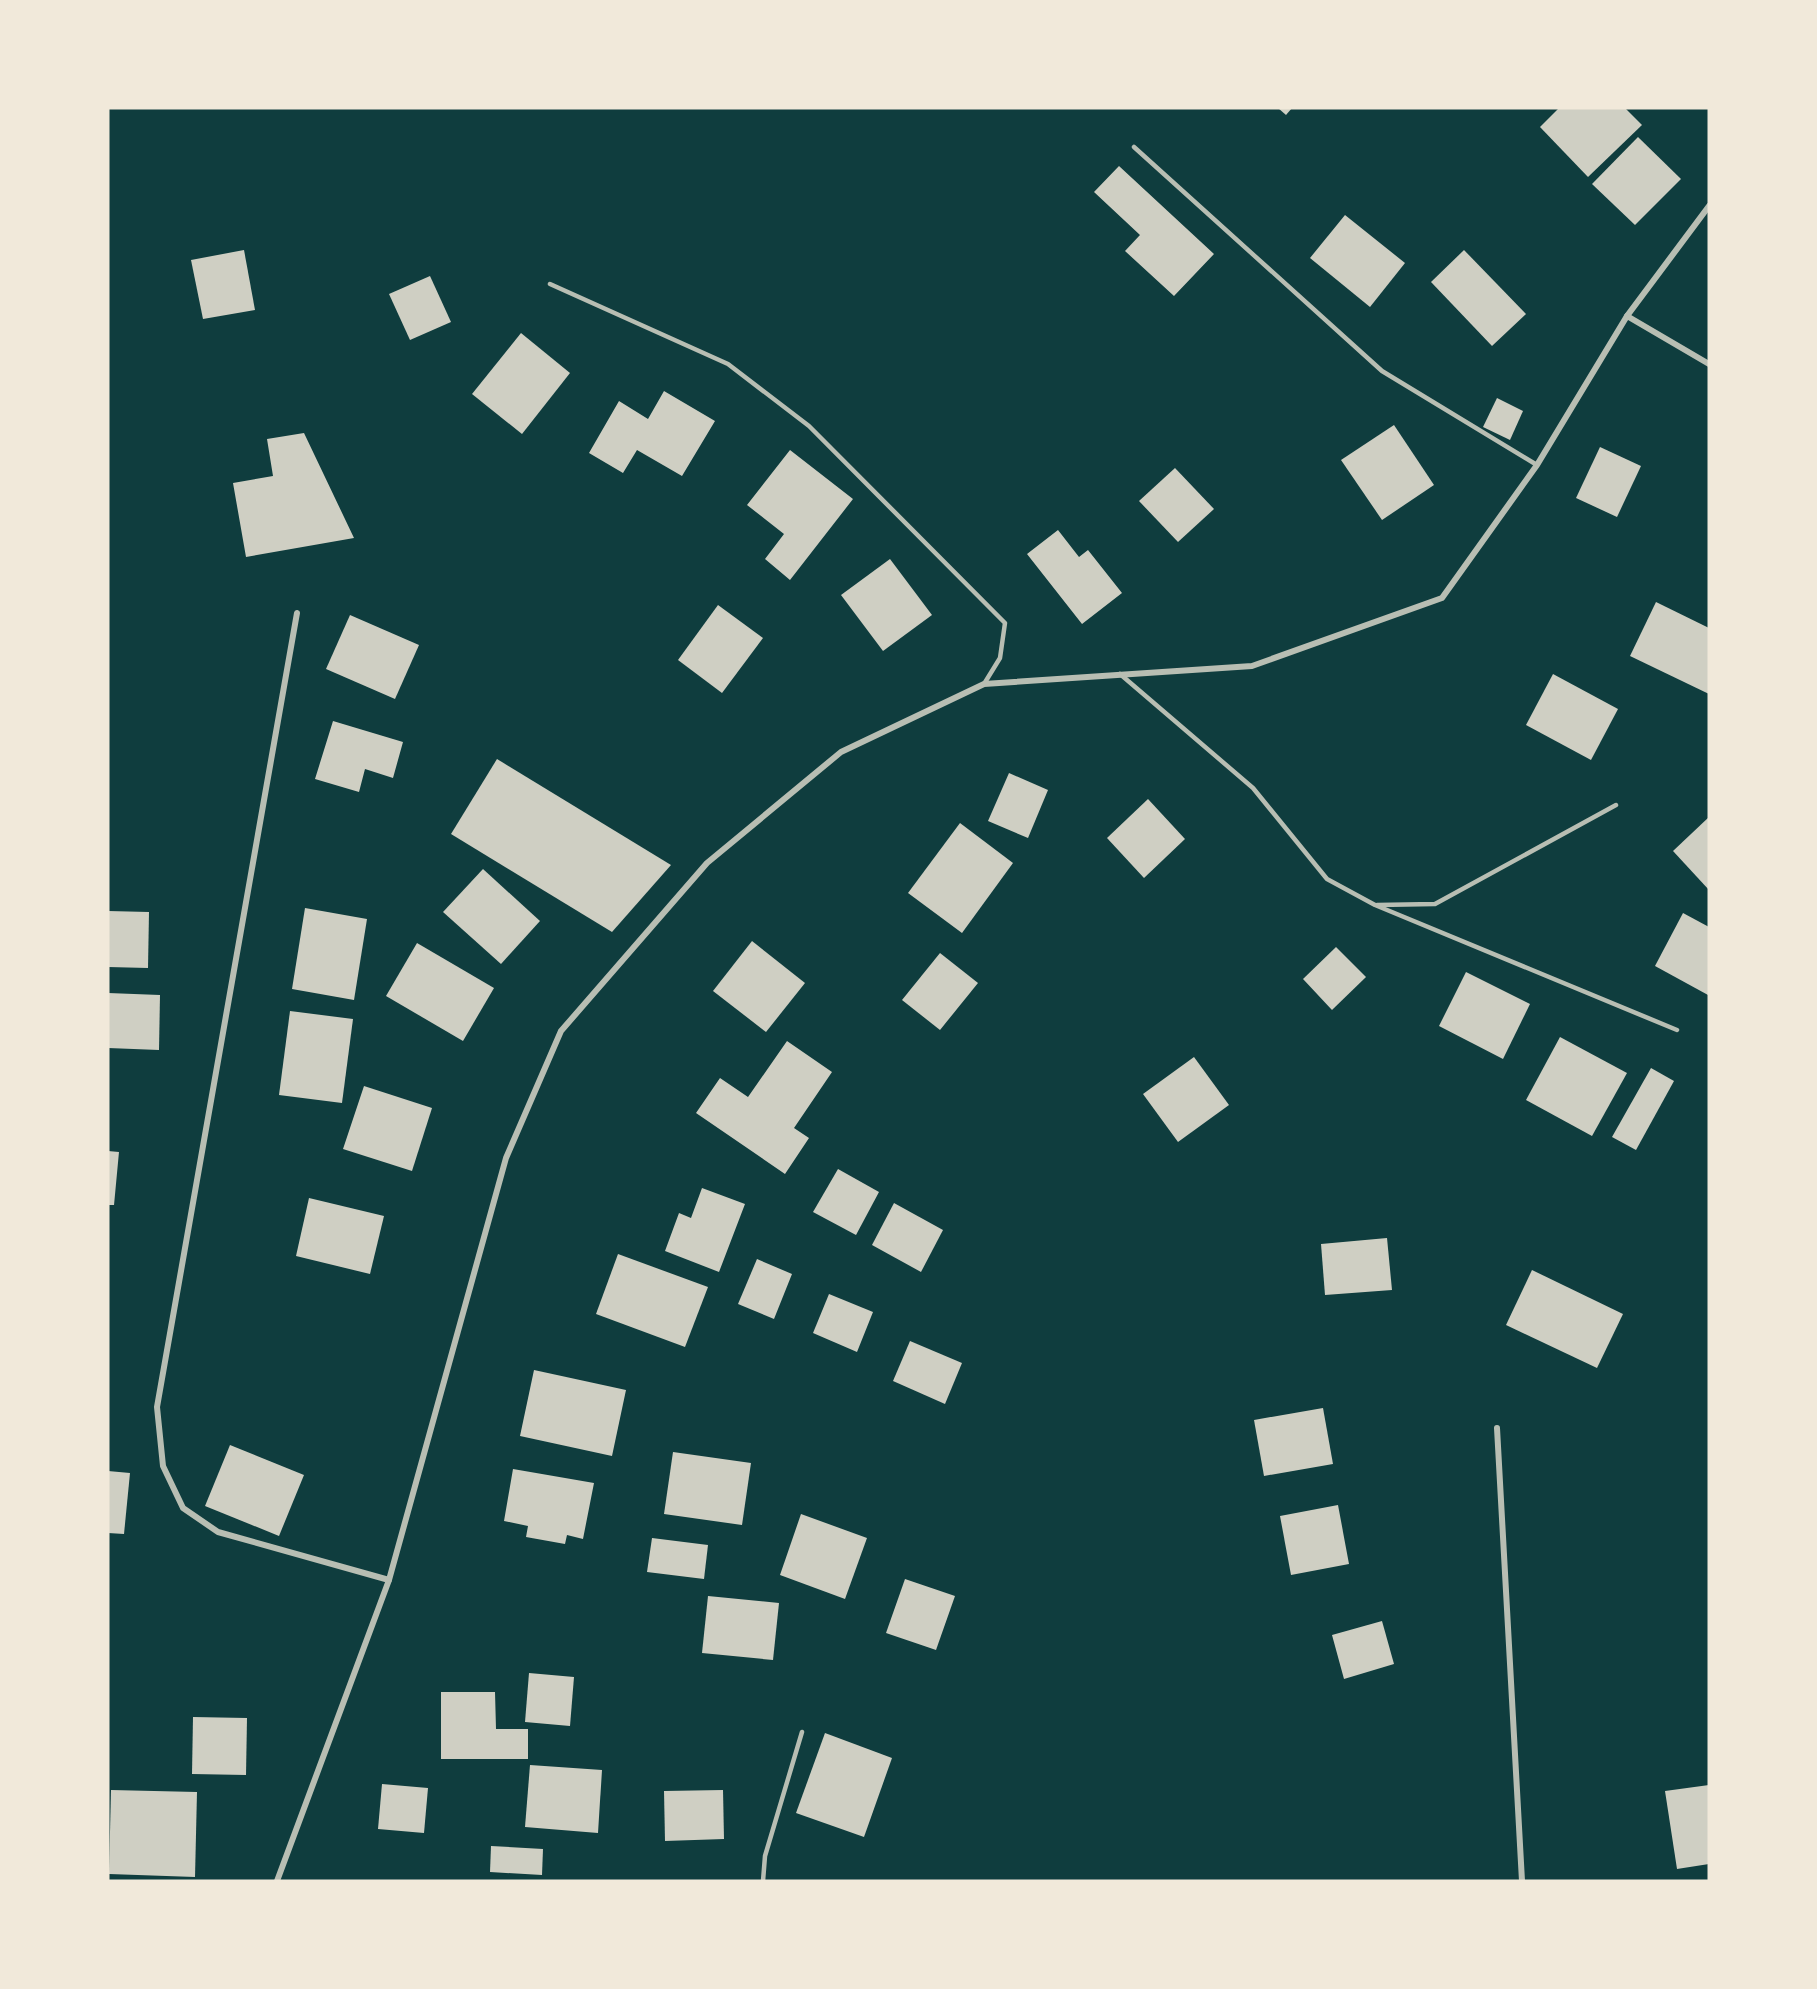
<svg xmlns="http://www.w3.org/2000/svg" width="1817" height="1989" font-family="'Roboto Serif',serif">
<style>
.building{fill:#cfcfc3}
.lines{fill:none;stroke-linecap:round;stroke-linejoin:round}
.service{stroke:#b8beb3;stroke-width:4.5}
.minor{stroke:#b8beb3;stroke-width:6}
</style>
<rect width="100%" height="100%" fill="#0f3d3e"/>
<!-- building -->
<g class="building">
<path d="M1278 108H1292L1286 115Z"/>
<path d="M1559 108H1625L1642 125 1588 177 1540 127Z"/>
<path d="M1638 137 1681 179 1635 225 1592 184Z"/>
<path d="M1119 166 1214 254 1174 296 1125 251 1140 235 1094 192Z"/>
<path d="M1345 215 1405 263 1370 307 1310 258Z"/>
<path d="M244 250 255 310 203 319 191 260Z"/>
<path d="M1464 250 1526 314 1492 346 1431 282Z"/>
<path d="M430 276 451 322 410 340 389 294Z"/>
<path d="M521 333 570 373 522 434 472 394Z"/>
<path d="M664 391 715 421 682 476 637 450 623 473 589 453 619 401 648 419Z"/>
<path d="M1497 398 1523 411 1510 440 1483 427Z"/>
<path d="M1394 425 1434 485 1382 520 1341 460Z"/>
<path d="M304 433 354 538 246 557 233 483 273 476 267 439Z"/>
<path d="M1600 447 1641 466 1617 517 1576 498Z"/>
<path d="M790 450 853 499 790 580 765 559 784 534 747 505Z"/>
<path d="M1175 468 1214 509 1178 542 1139 501Z"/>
<path d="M1058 530 1079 557 1088 550 1122 593 1082 624 1027 554Z"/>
<path d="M890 559 932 615 883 651 841 595Z"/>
<path d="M1656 602 1709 628V694L1630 656Z"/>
<path d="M718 605 763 638 722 693 678 660Z"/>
<path d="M350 615 419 645 395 699 326 669Z"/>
<path d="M1553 674 1618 709 1591 760 1526 725Z"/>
<path d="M333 721 403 742 393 778 365 769 359 792 315 779Z"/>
<path d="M497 759 671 865 612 932 451 834Z"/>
<path d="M1009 773 1048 790 1028 838 988 821Z"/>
<path d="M1148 799 1185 839 1144 878 1107 838Z"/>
<path d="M1709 817V890L1673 851Z"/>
<path d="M960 823 1013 863 962 933 908 893Z"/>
<path d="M483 869 540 921 501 964 443 912Z"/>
<path d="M305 908 367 919 354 1000 292 989Z"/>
<path d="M108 911 149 912 148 968 108 967Z"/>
<path d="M1683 913 1709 927 1708 995 1655 966Z"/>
<path d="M752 941 805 983 766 1032 713 991Z"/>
<path d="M417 943 494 988 463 1041 386 996Z"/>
<path d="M1336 947 1366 977 1332 1010 1303 979Z"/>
<path d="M940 953 978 983 940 1030 902 1000Z"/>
<path d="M1466 972 1530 1004 1503 1059 1439 1026Z"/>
<path d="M108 993 160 995 159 1050 108 1048Z"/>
<path d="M290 1011 353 1019 342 1103 279 1095Z"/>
<path d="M1560 1037 1627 1073 1592 1136 1526 1100Z"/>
<path d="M787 1041 832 1072 794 1128 809 1138 785 1174 696 1113 720 1078 748 1097Z"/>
<path d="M1194 1057 1229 1105 1178 1142 1143 1094Z"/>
<path d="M1651 1068 1674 1081 1636 1150 1612 1137Z"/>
<path d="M364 1086 432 1108 412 1171 343 1149Z"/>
<path d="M108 1151 119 1152 114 1205H108Z"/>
<path d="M838 1169 879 1192 856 1235 813 1212Z"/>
<path d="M702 1188 745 1204 719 1272 665 1251 679 1213 691 1218Z"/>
<path d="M309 1198 384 1216 370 1274 296 1256Z"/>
<path d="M894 1203 943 1230 921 1272 872 1245Z"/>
<path d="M1387 1238 1392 1290 1325 1295 1321 1244Z"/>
<path d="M618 1254 708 1287 685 1347 596 1314Z"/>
<path d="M757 1259 792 1274 774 1319 738 1304Z"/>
<path d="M1532 1270 1623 1314 1597 1368 1506 1325Z"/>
<path d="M829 1294 873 1312 857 1352 813 1333Z"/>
<path d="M910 1341 962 1363 945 1404 893 1381Z"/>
<path d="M534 1370 626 1390 612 1456 520 1436Z"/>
<path d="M1323 1408 1333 1464 1264 1476 1254 1420Z"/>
<path d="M230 1445 304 1475 279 1536 205 1506Z"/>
<path d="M673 1452 751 1463 742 1525 664 1514Z"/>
<path d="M513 1469 594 1483 583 1539 567 1535 565 1544 526 1537 528 1526 504 1521Z"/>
<path d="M108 1471 130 1473 124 1534 108 1533Z"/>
<path d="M1338 1505 1349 1564 1291 1575 1280 1516Z"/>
<path d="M801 1514 867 1538 845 1599 780 1575Z"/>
<path d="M652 1538 708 1545 704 1579 647 1572Z"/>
<path d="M905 1579 955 1596 936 1650 886 1633Z"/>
<path d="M708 1596 779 1603 773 1660 702 1653Z"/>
<path d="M1382 1621 1394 1664 1344 1679 1332 1635Z"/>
<path d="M529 1673 574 1677 570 1726 525 1722Z"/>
<path d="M441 1692H495L496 1729H528V1759H441Z"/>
<path d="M193 1717 247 1718 246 1775 192 1774Z"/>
<path d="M825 1733 892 1758 864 1837 796 1813Z"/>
<path d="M530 1765 602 1770 598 1833 525 1827Z"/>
<path d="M382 1784 428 1788 424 1833 378 1829Z"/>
<path d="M1709 1785V1864L1677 1869 1665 1791Z"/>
<path d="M111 1790 197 1792 195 1877 109 1874Z"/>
<path d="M723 1790 724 1839 665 1841 664 1791Z"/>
<path d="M491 1846 543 1849 542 1875 490 1872Z"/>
</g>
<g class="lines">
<!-- service -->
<g class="service">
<path d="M1134 147 1382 371 1537 465"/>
<path d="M550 284 728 364 809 426 1005 623 1000 658 984 684"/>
<path d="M1120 674 1253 788 1327 879 1375 905 1677 1030"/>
<path d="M1377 905 1435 904 1616 805"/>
<path d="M763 1881 765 1856 802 1732"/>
</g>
<!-- minor -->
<g class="minor">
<path d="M1627 316 1709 364"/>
<path d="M297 613 157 1407 163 1466 183 1508 218 1532 389 1580"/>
<path d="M1497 1428 1522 1881"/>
<path d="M277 1881 389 1580 506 1158 561 1031 707 863 841 752 984 684 1252 666 1442 598 1537 465 1627 316 1709 206"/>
</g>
</g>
<!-- border -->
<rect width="1817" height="1989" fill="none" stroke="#f1e9da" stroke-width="219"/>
</svg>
